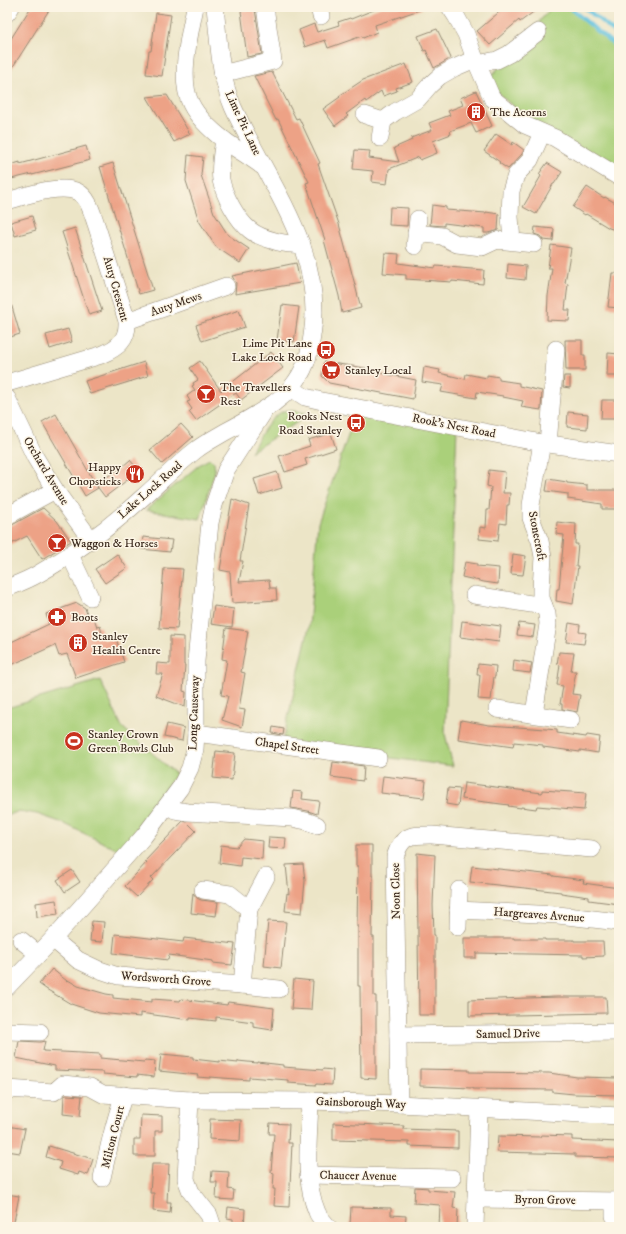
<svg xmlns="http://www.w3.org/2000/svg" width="626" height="1234" font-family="'IM FELL DW Pica',serif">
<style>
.green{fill:#aad07a;stroke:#727d4c}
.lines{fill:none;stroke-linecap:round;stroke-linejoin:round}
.stream{stroke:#62c2e0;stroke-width:4}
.building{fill:#eda286}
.minor-casing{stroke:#948872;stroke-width:18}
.minor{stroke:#fff;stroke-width:17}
.labels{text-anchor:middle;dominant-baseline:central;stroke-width:3;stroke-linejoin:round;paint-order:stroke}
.poi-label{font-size:12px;fill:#3b2a1e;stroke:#fcf5e5;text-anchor:start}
.street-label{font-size:12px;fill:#3b2a1e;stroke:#fcf5e5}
</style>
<rect width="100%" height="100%" fill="#fcf5e5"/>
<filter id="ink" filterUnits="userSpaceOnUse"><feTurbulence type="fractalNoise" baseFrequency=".025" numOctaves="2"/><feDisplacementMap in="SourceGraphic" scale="8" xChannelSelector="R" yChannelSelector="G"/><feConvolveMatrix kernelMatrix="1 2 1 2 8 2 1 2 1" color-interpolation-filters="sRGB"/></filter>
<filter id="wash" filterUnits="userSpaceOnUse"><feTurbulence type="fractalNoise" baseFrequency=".012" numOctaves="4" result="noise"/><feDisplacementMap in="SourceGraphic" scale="16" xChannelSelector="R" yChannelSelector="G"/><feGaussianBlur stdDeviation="0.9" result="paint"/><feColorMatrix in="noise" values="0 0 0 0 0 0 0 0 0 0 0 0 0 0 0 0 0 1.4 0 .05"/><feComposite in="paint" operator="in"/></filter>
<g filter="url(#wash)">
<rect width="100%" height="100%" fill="#ece5c7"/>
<!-- green -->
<g class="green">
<path d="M552 7H569L619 49V177L542 133 486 82Z"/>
<path d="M358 407 457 427 445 734 453 766 282 744 309 627 318 523Z"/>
<path d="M288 410 310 414 251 452C259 438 272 412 288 410Z"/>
<path d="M209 459 214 462 215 471 200 519 146 510 199 465Z"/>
<path d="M100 680 122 727 176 774 120 851 63 823 37 814 19 811 7 816V708Z"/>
</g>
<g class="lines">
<!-- stream -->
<g class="stream">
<path d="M569 7 619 49"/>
<path d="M584 7 619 36"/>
</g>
</g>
<g id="blocks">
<!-- building -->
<g class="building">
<path d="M31 7H51L7 76V45Z"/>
<path d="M381 7H422V9L375 25 377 32 363 38 362 36 328 48 325 40 305 47 299 30 314 24 317 32 339 25 338 22 350 18 351 19Z"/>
<path d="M505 7H540L520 22 519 20 490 45 477 31Z"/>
<path d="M255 9 262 54 247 57 241 11Z"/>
<path d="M156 13 171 15 162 76 146 74 149 51H151Z"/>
<path d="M437 29 451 58 434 68 426 50 424 51 418 36Z"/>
<path d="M406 64 413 82 396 88 397 91 383 96 381 91 366 102 365 100 346 114 348 116 335 126 323 109 340 97 339 96 363 80Z"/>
<path d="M272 72 296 119 299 118 320 163 318 164 339 224 361 308 342 313 339 296 324 240H325L306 183 309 182 278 119 276 120 254 76Z"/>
<path d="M476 91 492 126 476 133 471 123 450 131 451 134 433 141 437 153 420 160 419 157 389 169 387 184 372 182 373 171 353 169 355 150 370 151 369 158 399 162 394 148 412 140 411 138 432 130 429 123 450 115 448 111 463 105 460 98Z"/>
<path d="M167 95 190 134 174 142 147 97Z"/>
<path d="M496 134 512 145 513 142 524 150 522 154 508 169 499 163 500 162 484 151Z"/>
<path d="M86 146 90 160 32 175V174L7 180V166L20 162V164Z"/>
<path d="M188 155 203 157 201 175 214 213 228 235 249 249 240 263 216 247 199 221 186 181Z"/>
<path d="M113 163 153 290 139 294 100 167Z"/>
<path d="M547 163 562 172 554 184H553L536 214 523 207 541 176 539 174Z"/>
<path d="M587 187 604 198 605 197 619 205V231L609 228 586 214 585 215 573 207Z"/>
<path d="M432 205 446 207V210L486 213V212L499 214 498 230 488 233H484V228L444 223V226L430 225Z"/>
<path d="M390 207 408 208 407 226 389 225Z"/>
<path d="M32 216 36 230 15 236 11 222Z"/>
<path d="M535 227 554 229 553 241 543 240 540 236 534 234Z"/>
<path d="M75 228 102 311 89 315 62 232Z"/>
<path d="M551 245 571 248 565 283 568 284 565 310H570L569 321 547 320 548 296 552 268H548Z"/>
<path d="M385 253 399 254 398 263 435 268 436 266 484 270 483 284 452 281V282L406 279V275L383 273Z"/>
<path d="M296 263 300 283 235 294 236 283 232 276Z"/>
<path d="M508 264 526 266 525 280 507 278Z"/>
<path d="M612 273H619V308L608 307Z"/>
<path d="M10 300 20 334 7 338V301Z"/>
<path d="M282 305 299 307 294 342 277 340Z"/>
<path d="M239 310 245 327 202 341 196 325Z"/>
<path d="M68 329 72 342 50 349 46 335Z"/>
<path d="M565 340H582V355H585V370H566Z"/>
<path d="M271 352 283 368 241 400 236 393 196 421 189 412 192 409 187 402 190 401 187 396 195 390 192 386 194 385 193 383 198 380 190 368 200 361 221 391Z"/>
<path d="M608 353 619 354V376H607Z"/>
<path d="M144 362 148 376 90 394 85 381Z"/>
<path d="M324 362 366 368 365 370 416 380 413 399 329 383 322 376Z"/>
<path d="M424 367 440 370 439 373 465 379 466 374 487 378V375L499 377V380L519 383V386L542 391 541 410 521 407 523 401 503 397V396L477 392 476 398 441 392 443 385 422 382Z"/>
<path d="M564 376H570V388L563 387Z"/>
<path d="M602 400H619V419H601Z"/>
<path d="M568 412 588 414 587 429 567 427Z"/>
<path d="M56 414 96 485 115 471 116 472 130 460 139 471 105 497 96 485 98 488 85 496 42 422Z"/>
<path d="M181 424 193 437 162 464 150 450Z"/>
<path d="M331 433 336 449 305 459 307 465 285 472 279 456 310 446 308 440Z"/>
<path d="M489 470 505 472 503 493H510L509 505H507L506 524 500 523 498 541 479 539 480 527 486 528 487 510H489L491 487 487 486Z"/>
<path d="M277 472 282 488 259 495 254 479Z"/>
<path d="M548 479 567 482V483L587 485V490H617V509H602V504L568 499V494L546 491Z"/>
<path d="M232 499 249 505 240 561H243L239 582 269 580 270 588H276L277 600 232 603 230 572 220 570Z"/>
<path d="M43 508 57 521 71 541 42 559 27 536 7 546V526L12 525Z"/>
<path d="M557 522 576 524 575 544H578L576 566H578L573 604 556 601 557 589H559L564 535 556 534Z"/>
<path d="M143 537 172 540 170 552 141 549Z"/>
<path d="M117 554 127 568 105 583 95 569Z"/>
<path d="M513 554 526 556 523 575 511 574Z"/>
<path d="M465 562 477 564V566L499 568 498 584 484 582 462 577Z"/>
<path d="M164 568 183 569 177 629 159 628Z"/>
<path d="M77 603 85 608 88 617 93 615 97 627 100 626 104 640 115 636 124 662 76 678 67 654 59 656 55 645 7 667V644L49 624 46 614Z"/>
<path d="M214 606 234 609 232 627 211 624Z"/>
<path d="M462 621 501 626 499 642 460 637Z"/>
<path d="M519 623 535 625 533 637 517 635Z"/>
<path d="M569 623 580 625 579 632 586 633 584 644 566 642Z"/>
<path d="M226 628 248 631 241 672 245 673 239 709 245 710 242 727 222 720 228 696 221 695 227 660 222 659Z"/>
<path d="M170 636 184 637V665H185L183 691 186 692 185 707 156 696 163 674H156L157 663 170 664Z"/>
<path d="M559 652 574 653 571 671H576L572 694 580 695 577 712 562 709V704H560L563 686 557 685 560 665 557 664Z"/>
<path d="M514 660 532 663 530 673 513 671Z"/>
<path d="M478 664 496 666 495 677H494L491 700 478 699 480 675H477Z"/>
<path d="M461 720 489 725 546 729 557 730V733L586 737 587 735 600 737 598 753 580 750V752L543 747V745L514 742 513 747 458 739Z"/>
<path d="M167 724 184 728 182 741 164 737Z"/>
<path d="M273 727 284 729 283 735 272 733Z"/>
<path d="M216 751 235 753 232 780 213 778Z"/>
<path d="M333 762 364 766 363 781 331 777Z"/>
<path d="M383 776 426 781 424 798 381 793Z"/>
<path d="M464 783 542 793V790L586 793 584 810 537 806 536 809 521 807V808L508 806 509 805 462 799Z"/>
<path d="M448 788 460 789 458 806 446 804Z"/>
<path d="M293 791 303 792 302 799 319 801 317 814 308 811 291 808Z"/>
<path d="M183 821 187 822 196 831 151 878 153 880 137 897 125 886 147 862 145 861Z"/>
<path d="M269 837 286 838 285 849 268 848Z"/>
<path d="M244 839 263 841 262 859 241 857 240 866 219 863 221 845 237 847Z"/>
<path d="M356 845H372V876H373L372 937H374V996H376V1079L361 1078 360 986H358V927H357L358 866H356Z"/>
<path d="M417 853 435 855 433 905 434 935H435V1015H419Z"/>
<path d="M303 864 305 881 302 913 285 911 287 893 289 894 286 865Z"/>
<path d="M472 866 553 875V876L584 880 583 883 619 888V904L589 900V897L561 893V892L470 882Z"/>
<path d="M72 870 80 882 65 892 57 880Z"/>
<path d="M193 893 197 898 201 900 218 902 216 916 191 913Z"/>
<path d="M56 900 58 914 37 917 36 903Z"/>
<path d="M92 921 104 922 102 942 90 941Z"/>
<path d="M268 921 286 922 281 968 264 966Z"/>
<path d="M115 934 183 942 184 938 235 944 232 965 213 963V961L169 955 168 960 113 953Z"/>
<path d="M464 938H514V939H545V940H574V941H603L604 956 583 957V955L476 953V958H464Z"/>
<path d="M52 969 67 981 68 980 78 986 106 994 113 995V998L152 1002V999L180 1001 181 999 227 1005 228 1002 274 1008 272 1030 253 1027V1022L216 1017V1021L190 1018V1020L140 1013V1017L99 1013 71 1004 46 989 39 984Z"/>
<path d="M294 979 313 981 311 1010 291 1009Z"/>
<path d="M557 997H606L607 1013 469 1016V1000Z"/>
<path d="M19 1041 40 1042 45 1041 43 1051 100 1054V1058L144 1062 145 1060 155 1061 154 1077 137 1075V1077L103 1074V1072L55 1070V1066L16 1058Z"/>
<path d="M161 1054 193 1057V1059L219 1062V1061L238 1063V1061L257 1063V1062L283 1065V1067L323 1070V1069L333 1070 332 1085 316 1084V1085L288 1083V1080L249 1077V1080L210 1077V1078L197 1077 198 1075 159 1071Z"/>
<path d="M420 1069 469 1070V1072L549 1073 577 1077 619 1078V1095L574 1094 553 1092V1090L473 1089V1088L420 1086Z"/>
<path d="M66 1095 82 1096 80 1116 63 1114 64 1096Z"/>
<path d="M141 1115 162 1116V1131H155V1156H134V1139H140Z"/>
<path d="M210 1119 241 1120 240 1141 209 1139Z"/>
<path d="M270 1123 289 1124 288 1143H292L289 1207 274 1206 275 1189H273L274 1173 271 1172 274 1134H269Z"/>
<path d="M333 1123 404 1126 403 1129 458 1131V1148L409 1146V1142L333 1140Z"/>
<path d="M7 1126 25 1129 20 1153 7 1151Z"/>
<path d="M541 1135 572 1136V1140L619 1142V1158L575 1157V1154L497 1152 498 1136 541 1137Z"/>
<path d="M49 1146 93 1159 88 1175 79 1172 78 1175 59 1169 61 1162 46 1157Z"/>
<path d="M152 1164H169L167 1202H171L170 1213 153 1211 154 1193H150Z"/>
<path d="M212 1171 229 1172 228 1189 234 1190 233 1200 216 1199 217 1182H211Z"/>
<path d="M415 1187 428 1188V1190L455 1192 453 1208 458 1209 457 1227H439L440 1205 414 1203Z"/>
<path d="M7 1194 19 1196 13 1227H7Z"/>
<path d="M228 1207 245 1209 244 1227H233V1219L227 1218Z"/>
<path d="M351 1207 391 1208V1215L406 1216 405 1227 350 1225Z"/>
</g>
</g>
</g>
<g filter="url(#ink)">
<use href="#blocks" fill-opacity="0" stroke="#948872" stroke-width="1"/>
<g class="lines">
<defs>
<g id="minor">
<path d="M195 7C190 33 178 79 191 104 198 118 211 130 224 140 236 149 250 157 262 166"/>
<path d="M319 7 321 16"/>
<path d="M450 7 456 16 466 34 475 59 492 98 525 125 555 138 619 177"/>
<path d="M7 13 11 7"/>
<path d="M477 64 497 60 509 54 538 32"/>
<path d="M222 74 273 61 265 7"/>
<path d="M365 115 383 121 380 138"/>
<path d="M383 121 395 112 418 99 430 85 440 76 454 68 475 59"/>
<path d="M224 140C222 153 219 167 221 180 224 195 237 220 250 230 256 235 267 239 275 241 283 244 293 244 302 245"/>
<path d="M7 201C25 196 61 183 78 192 89 198 92 213 96 224L127 321C128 340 118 348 101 355L7 383"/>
<path d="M416 233 442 236 457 244 482 247 497 240 534 244"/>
<path d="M512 241 510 217 511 191 516 175 530 160 542 133"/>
<path d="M415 246 418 219"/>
<path d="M127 321 226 286"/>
<path d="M291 388 305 397 322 401 542 443 619 454"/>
<path d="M7 398 35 457 55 490 91 540"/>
<path d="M548 444 556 349"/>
<path d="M7 516 55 490"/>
<path d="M70 555 90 597"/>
<path d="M7 588C17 584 28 580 38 574 76 553 110 527 142 498 160 482 177 465 196 450 205 443 215 438 225 432 242 423 258 414 274 403 280 398 286 394 291 388 305 371 309 357 312 336 326 252 266 180 233 107 219 75 219 41 215 7"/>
<path d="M474 595 544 606"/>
<path d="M497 709 571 720"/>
<path d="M534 714 548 624 547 614 541 598V589L543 557 540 541 531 518V505L542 443"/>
<path d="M196 733 378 758"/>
<path d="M168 805 175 810 187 812 292 818 306 821 317 825"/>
<path d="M203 890 230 894 249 909"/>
<path d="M458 910 558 915 619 922"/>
<path d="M458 927 459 890"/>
<path d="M53 939 78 960 97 969 118 976 242 985 279 989"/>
<path d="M21 940 38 954"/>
<path d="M242 985 249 909 266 877"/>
<path d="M7 987 53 939 144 836 180 788 190 768 195 749 196 733V661L210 523 214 505 226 470 263 413"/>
<path d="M7 1031 40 1032"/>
<path d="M398 1035 619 1032"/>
<path d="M7 1089 54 1092 63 1084 90 1087 103 1094 190 1100 310 1101 399 1104 619 1116"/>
<path d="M190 1100 186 1179 191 1192 209 1215 213 1227"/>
<path d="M310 1101C309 1137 303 1179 317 1212 319 1218 325 1222 328 1227"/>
<path d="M399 1104 395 857C402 834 411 835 432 835L592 849"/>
<path d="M308 1175 452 1178"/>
<path d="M102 1178C108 1150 114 1122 124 1095"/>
<path d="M476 1199 619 1201"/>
<path d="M614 1216V1201"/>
<path d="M475 1227 479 1109"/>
</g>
</defs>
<!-- minor casing -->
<use href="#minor" class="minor-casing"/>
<!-- minor -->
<use href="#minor" class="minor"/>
</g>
</g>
<!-- icons -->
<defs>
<symbol id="building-disc" viewBox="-11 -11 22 22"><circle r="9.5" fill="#c8321e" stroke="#fcf5e5"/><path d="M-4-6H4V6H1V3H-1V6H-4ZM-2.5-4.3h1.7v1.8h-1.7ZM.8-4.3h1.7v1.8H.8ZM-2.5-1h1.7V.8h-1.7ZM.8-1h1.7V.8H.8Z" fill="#fff"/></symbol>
<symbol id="bus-disc" viewBox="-11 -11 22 22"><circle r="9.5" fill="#c8321e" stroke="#fcf5e5"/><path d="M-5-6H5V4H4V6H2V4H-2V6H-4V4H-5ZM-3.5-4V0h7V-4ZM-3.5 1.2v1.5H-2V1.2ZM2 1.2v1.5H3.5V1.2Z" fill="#fff"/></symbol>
<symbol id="supermarket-disc" viewBox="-11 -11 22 22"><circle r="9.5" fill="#c8321e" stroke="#fcf5e5"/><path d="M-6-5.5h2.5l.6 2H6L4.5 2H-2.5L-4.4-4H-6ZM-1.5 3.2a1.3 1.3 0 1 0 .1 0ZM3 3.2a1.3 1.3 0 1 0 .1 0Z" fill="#fff"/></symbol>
<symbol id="bar-disc" viewBox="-11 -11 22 22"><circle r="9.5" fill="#c8321e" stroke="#fcf5e5"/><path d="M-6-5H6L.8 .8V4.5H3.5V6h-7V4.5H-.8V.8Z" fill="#fff"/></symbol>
<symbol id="restaurant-disc" viewBox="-11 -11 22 22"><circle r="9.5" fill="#c8321e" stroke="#fcf5e5"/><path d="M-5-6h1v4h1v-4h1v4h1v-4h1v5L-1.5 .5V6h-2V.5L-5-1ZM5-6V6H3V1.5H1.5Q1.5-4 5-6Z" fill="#fff"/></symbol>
<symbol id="pharmacy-disc" viewBox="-11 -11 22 22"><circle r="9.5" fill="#c8321e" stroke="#fcf5e5"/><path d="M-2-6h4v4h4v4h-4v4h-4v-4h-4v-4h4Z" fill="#fff"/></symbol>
<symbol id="stadium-disc" viewBox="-11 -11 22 22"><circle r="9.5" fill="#c8321e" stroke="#fcf5e5"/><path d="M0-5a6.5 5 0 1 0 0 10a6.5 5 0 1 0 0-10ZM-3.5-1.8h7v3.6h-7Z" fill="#fff"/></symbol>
</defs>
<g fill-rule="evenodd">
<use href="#building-disc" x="465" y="101" width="22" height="22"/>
<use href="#bus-disc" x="315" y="339" width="22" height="22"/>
<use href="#supermarket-disc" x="320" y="359" width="22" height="22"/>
<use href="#bar-disc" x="195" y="383" width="22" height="22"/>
<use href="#bus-disc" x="345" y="412" width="22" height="22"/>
<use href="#restaurant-disc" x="124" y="463" width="22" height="22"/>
<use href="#bar-disc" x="46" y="532" width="22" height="22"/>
<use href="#pharmacy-disc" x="46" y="606" width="22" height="22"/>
<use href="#building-disc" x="67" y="632" width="22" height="22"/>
<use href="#stadium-disc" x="63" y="730" width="22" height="22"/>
</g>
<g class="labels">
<!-- poi labels -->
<g class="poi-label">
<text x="490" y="112">The Acorns</text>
<text x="312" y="343" text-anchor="end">Lime Pit Lane<tspan x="312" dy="14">Lake Lock Road</tspan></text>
<text x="345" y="370">Stanley Local</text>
<text x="220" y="387">The Travellers<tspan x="220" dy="14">Rest</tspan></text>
<text x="342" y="416" text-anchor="end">Rooks Nest<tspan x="342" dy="14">Road Stanley</tspan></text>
<text x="121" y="467" text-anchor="end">Happy<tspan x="121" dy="14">Chopsticks</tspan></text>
<text x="71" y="543">Waggon &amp; Horses</text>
<text x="71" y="617">Boots</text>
<text x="92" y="636">Stanley<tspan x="92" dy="14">Health Centre</tspan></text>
<text x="88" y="734">Stanley Crown<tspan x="88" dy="14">Green Bowls Club</tspan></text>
</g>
<!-- street labels -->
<g class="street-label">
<text transform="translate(243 123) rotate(65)">Lime Pit Lane</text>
<text transform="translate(116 289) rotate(74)">Auty Crescent</text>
<text transform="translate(176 304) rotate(-19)">Auty Mews</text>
<text transform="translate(454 426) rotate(11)">Rook's Nest Road</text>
<text transform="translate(46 471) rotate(59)">Orchard Avenue</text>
<text transform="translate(150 490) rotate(-41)">Lake Lock Road</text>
<text transform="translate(537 536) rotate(79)">Stonecroft</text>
<text transform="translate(194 713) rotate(-88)">Long Causeway</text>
<text transform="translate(287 746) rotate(8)">Chapel Street</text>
<text transform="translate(396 891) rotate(-91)">Noon Close</text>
<text transform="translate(539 915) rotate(4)">Hargreaves Avenue</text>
<text transform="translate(166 979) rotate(4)">Wordsworth Grove</text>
<text transform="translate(508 1034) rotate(-1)">Samuel Drive</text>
<text transform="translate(361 1103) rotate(2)">Gainsborough Way</text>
<text transform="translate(113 1137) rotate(-76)">Milton Court</text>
<text transform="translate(358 1176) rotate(1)">Chaucer Avenue</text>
<text transform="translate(545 1200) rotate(1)">Byron Grove</text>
</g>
</g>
<!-- margin -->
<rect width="626" height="1234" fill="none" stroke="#fcf5e5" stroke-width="24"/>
</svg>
